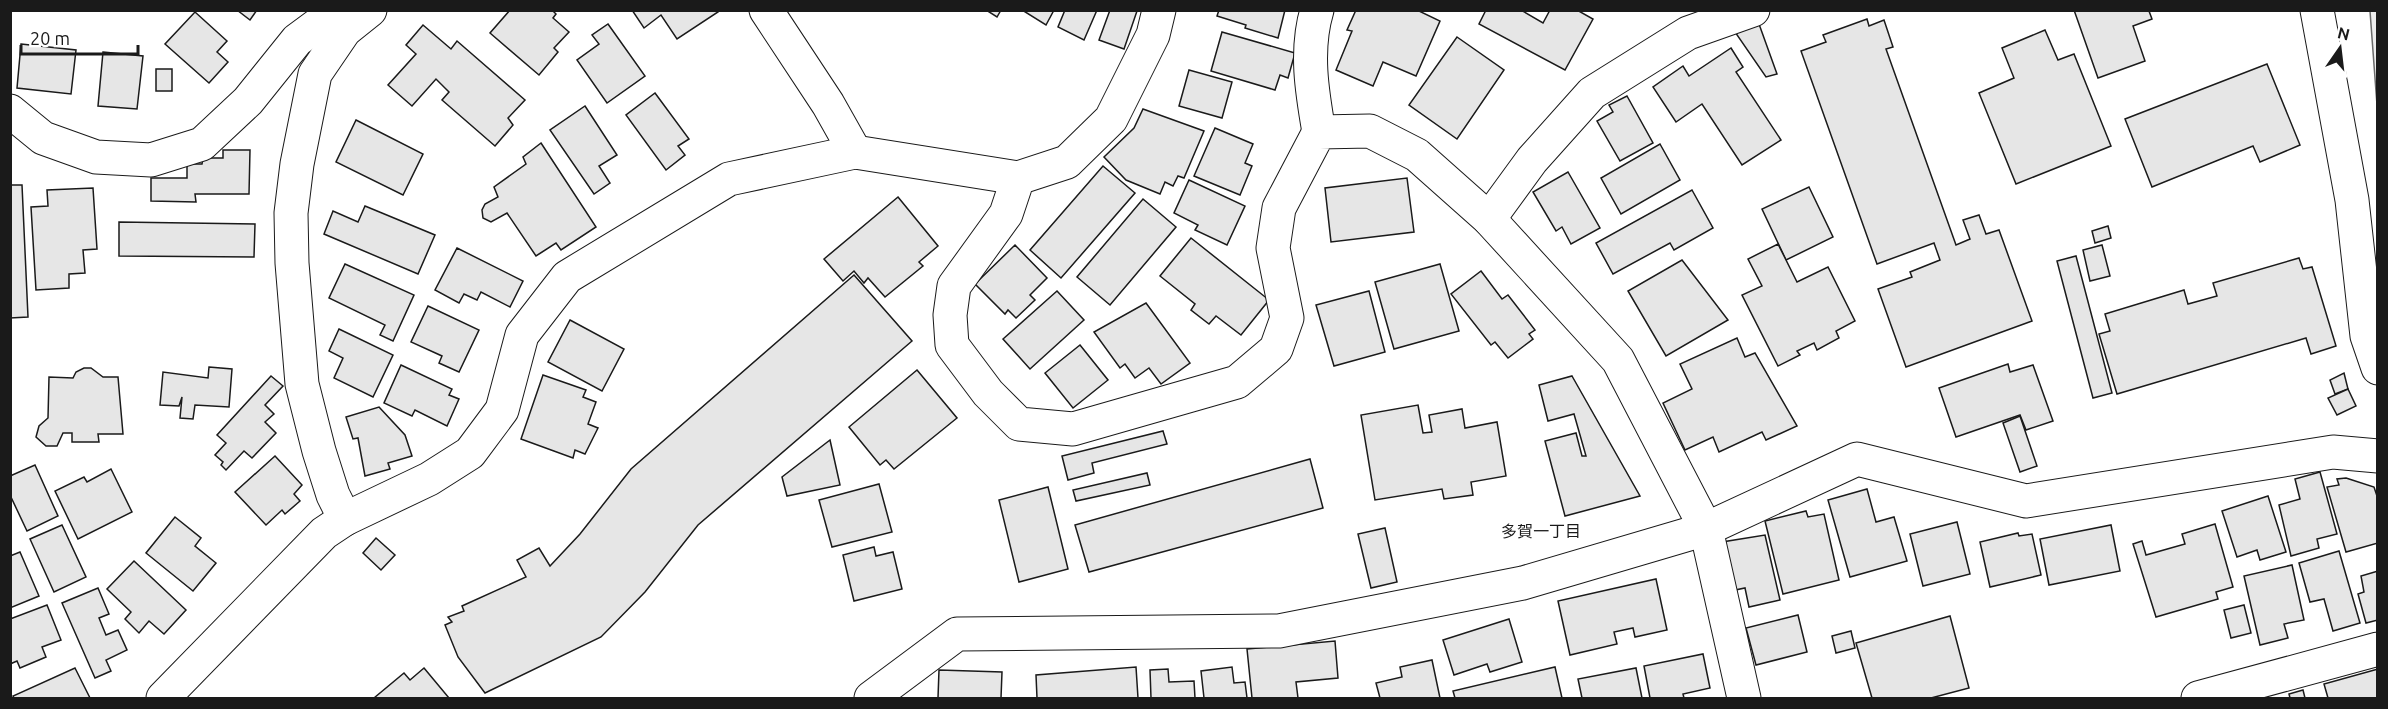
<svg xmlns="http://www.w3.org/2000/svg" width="2388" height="709" font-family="Ubuntu,'Noto Sans JP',sans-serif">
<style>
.built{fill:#ededed;stroke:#6a6a6a;stroke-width:1.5}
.building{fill:#e6e6e6;stroke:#1a1a1a;stroke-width:1.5}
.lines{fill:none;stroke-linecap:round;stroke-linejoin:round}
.minor-casing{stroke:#1a1a1a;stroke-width:35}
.tertiary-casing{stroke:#1a1a1a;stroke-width:35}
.minor{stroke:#fff;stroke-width:33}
.tertiary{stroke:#fff;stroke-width:33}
.labels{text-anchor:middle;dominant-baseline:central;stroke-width:4.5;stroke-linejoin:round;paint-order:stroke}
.neighbourhood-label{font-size:16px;fill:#1a1a1a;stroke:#fff}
</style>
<rect width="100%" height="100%" fill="#fff"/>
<!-- built -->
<path class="built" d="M2370 11H2377V105Z"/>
<!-- building -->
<g class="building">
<path d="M237 10H257L250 20Z"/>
<path d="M510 10H552L556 14 553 18 569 32 554 48 558 52 539 75 490 33Z"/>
<path d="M632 10H717L718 12 677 39 661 15 644 28Z"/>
<path d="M986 10H1001L997 17Z"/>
<path d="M1022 10H1054L1046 25Z"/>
<path d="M1065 10H1097L1084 40 1058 27Z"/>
<path d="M1110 10 1137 11 1124 49 1099 40Z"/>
<path d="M1219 10H1285L1278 38 1245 28 1246 25 1217 16Z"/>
<path d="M1356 10H1417L1440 21 1416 76 1383 62 1373 86 1336 70 1352 31 1347 30Z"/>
<path d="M1486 10H1521L1543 23 1550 10H1577L1593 19 1565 70 1479 24Z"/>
<path d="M2074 10H2151L2149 11 2152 19 2133 26 2145 61 2098 78Z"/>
<path d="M195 12 227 41 217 52 228 62 209 83 165 44Z"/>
<path d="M1867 19 1869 26 1884 20 1893 47 1886 49 1956 245 1970 239 1963 220 1979 215 1986 234 1999 230 2032 321 1906 367 1878 289 1912 277 1910 272 1940 260 1934 243 1877 264 1801 51 1826 42 1823 35Z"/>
<path d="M608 24 645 76 607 103 577 60 599 44 592 35Z"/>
<path d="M1759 24 1777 74 1766 77 1735 32Z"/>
<path d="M423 25 451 49 457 41 525 100 508 118 513 125 495 146 442 100 449 92 436 79 412 106 388 85 416 54 406 45Z"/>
<path d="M2045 30 2058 60 2074 54 2111 146 2016 184 1979 93 2014 78 2002 48Z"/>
<path d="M1222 32 1295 53 1288 78 1280 75 1275 90 1211 71Z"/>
<path d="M1457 37 1504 70 1457 139 1409 105Z"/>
<path d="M21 44 76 50 71 94 17 88Z"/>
<path d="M1731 48 1743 67 1736 72 1781 140 1742 165 1702 104 1676 122 1653 87 1683 66 1689 76Z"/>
<path d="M103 52 143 56 137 109 98 106Z"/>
<path d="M2267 64 2300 145 2260 162 2253 146 2152 187 2125 119Z"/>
<rect x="156" y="69" width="16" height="22"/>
<path d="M1189 70 1232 82 1222 118 1179 106Z"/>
<path d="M655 93 689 139 678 146 685 155 666 170 626 115Z"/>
<path d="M1627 96 1653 143 1620 161 1597 121 1613 112 1609 105Z"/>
<path d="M585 106 617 155 599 166 610 183 594 194 550 130Z"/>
<path d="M1143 109 1204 131 1184 178 1178 176 1173 186 1165 182 1160 194 1126 180 1104 157 1134 128Z"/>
<path d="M356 120 423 154 403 195 336 162Z"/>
<path d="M1215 128 1253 144 1245 163 1252 166 1240 195 1194 176Z"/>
<path d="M541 143 596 227 561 250 556 243 536 256 507 213 491 222 483 218 482 210 485 204 498 197 494 187 526 164 523 157Z"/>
<path d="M1660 144 1680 180 1621 214 1601 178Z"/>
<path d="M223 150H250L249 194H195L196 202 151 201V178H187V164H202L203 158H223Z"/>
<path d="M1103 166 1135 193 1061 278 1030 250Z"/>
<path d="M1568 172 1600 228 1571 244 1562 227 1556 231 1533 192Z"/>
<path d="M1407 178 1414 232 1331 242 1325 188Z"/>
<path d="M1189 180 1245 206 1227 245 1195 230 1198 225 1174 213Z"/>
<path d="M10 185H22L28 317 10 318Z"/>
<path d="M1809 187 1833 237 1786 260 1762 209Z"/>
<path d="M93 188 97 249 83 250 85 273 69 274V288L36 290 31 207 48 206 47 190Z"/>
<path d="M1692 190 1713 228 1674 250 1670 243 1613 274 1596 243Z"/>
<path d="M898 197 938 246 919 262 923 266 885 297 868 278 864 283 854 271 843 281 824 259Z"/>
<path d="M1143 199 1176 227 1110 305 1077 277Z"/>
<path d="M365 206 435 235 418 274 324 234 333 211 358 222Z"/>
<path d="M119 222 255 224 254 257 119 256Z"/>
<path d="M2108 226 2111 238 2095 243 2092 231Z"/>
<path d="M1191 238 1269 300 1241 335 1216 316 1209 324 1191 310 1195 304 1160 276Z"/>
<path d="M1778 244 1797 282 1828 267 1855 321 1836 331 1839 338 1817 350 1814 343 1797 351 1800 355 1778 366 1742 295 1762 286 1748 259Z"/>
<path d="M1015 245 1047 278 1030 295 1035 300 1016 318 1008 310 1005 314 975 284Z"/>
<path d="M2102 245 2110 276 2090 281 2083 250Z"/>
<path d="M457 248 523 281 510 307 481 292 477 300 464 294 459 303 435 290Z"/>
<path d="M2076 256 2112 393 2093 398 2057 261Z"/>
<path d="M2299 258 2303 269 2312 267 2336 346 2311 354 2306 338 2117 394 2099 334 2110 331 2105 314 2184 290 2188 304 2217 296 2213 283Z"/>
<path d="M1682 260 1728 320 1666 356 1628 291Z"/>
<path d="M345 264 414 295 393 341 380 335 385 325 329 298Z"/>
<path d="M1440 264 1459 331 1394 349 1375 282Z"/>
<path d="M1481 271 1502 299 1508 295 1535 330 1529 334 1533 339 1508 358 1495 342 1491 345 1451 294Z"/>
<path d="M854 275 912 341 698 525 645 592 601 637 485 693 458 657 445 625 452 622 448 617 464 611 462 606 526 577 517 560 539 548 550 566 580 534 631 469Z"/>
<path d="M1057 291 1084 320 1030 369 1003 339Z"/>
<path d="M1369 291 1385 352 1334 366 1316 305Z"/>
<path d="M1146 303 1190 363 1161 384 1149 368 1135 378 1125 364 1120 368 1094 332Z"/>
<path d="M428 306 479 330 459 372 439 363 442 356 411 342Z"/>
<path d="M570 320 624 349 602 391 548 362Z"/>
<path d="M339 329 393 355 373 397 334 378 343 358 329 351Z"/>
<path d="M1737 338 1745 357 1755 353 1797 426 1766 440 1762 432 1719 452 1713 437 1685 450 1663 403 1692 389 1680 364Z"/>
<path d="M1080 345 1108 380 1073 408 1045 373Z"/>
<path d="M2008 364 2010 372 2033 365 2053 421 2026 430 2020 415 1956 437 1939 388Z"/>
<path d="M401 365 452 389 449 395 459 399 447 426 415 410 412 416 384 403Z"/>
<path d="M209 367 232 369 229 407 195 405 193 419 180 418 182 397 179 406 160 405 163 372 208 378Z"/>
<path d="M84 368H91L103 377H118L123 434H98L99 442H72V433H63L57 446H46L36 437 39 426 48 418 49 377 73 378 76 372Z"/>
<path d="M917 370 957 418 894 469 886 460 880 465 849 427Z"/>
<path d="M2344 373 2348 389 2335 394 2330 380Z"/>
<path d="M543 375 586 390 583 397 596 402 588 424 598 428 585 454 575 450 573 458 521 439Z"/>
<path d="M271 376 283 386 265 405 274 414 265 422 276 433 252 458 244 451 226 470 221 465 223 462 215 455 226 443 217 435Z"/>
<path d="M1572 376 1640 496 1565 516 1545 441 1576 433 1582 456H1586L1574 414 1548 421 1539 385Z"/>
<path d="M2348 389 2356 406 2337 415 2328 398Z"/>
<path d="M1418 405 1423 433 1432 432 1429 415 1462 409 1465 428 1497 422 1506 476 1471 482 1473 495 1444 499 1442 489 1375 500 1361 415Z"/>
<path d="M379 407 405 435 412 456 388 463 390 469 365 476 358 438 353 439 346 417Z"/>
<path d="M2020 416 2037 466 2020 472 2003 423Z"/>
<path d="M1163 431 1167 444 1092 463 1094 473 1068 480 1062 456Z"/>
<path d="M830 440 840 485 787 496 782 477Z"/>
<path d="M275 456 302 485 294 494 300 501 285 514 282 510 266 525 235 492Z"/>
<path d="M1310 459 1323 508 1089 572 1075 525Z"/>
<path d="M35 465 58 516 27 531 10 495V476Z"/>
<path d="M111 469 132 512 78 539 55 491 84 477 87 482Z"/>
<path d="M2320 472 2337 534 2317 539 2319 548 2291 556 2279 505 2300 499 2295 479Z"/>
<path d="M1147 473 1150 485 1076 501 1073 490Z"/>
<path d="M2346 478 2374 487 2378 499V543L2346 552 2327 487 2339 485 2337 479Z"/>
<path d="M879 484 892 532 832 547 819 500Z"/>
<path d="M1048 487 1068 569 1019 582 999 500Z"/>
<path d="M1867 489 1876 522 1894 517 1907 561 1850 577 1828 500Z"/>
<path d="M2268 496 2286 552 2260 560 2257 550 2237 557 2222 511Z"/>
<path d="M1806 511 1808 517 1824 514 1839 580 1783 594 1765 521Z"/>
<path d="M175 517 201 538 195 546 216 563 193 591 146 553Z"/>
<path d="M1957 522 1970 574 1923 586 1910 534Z"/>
<path d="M2215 524 2233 587 2216 592 2218 599 2156 617 2133 544 2142 541 2146 555 2185 544 2182 534Z"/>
<path d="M62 525 86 577 54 592 30 539Z"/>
<path d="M2111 525 2120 571 2049 585 2040 539Z"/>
<path d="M1385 528 1397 582 1371 588 1358 534Z"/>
<path d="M2018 533 2019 536 2032 534 2041 575 1990 587 1980 542Z"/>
<path d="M1765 535 1780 600 1749 607 1745 588 1721 593 1716 543Z"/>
<path d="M376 538 395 555 381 570 363 553Z"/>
<path d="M874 547 876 556 893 552 902 589 854 601 843 555Z"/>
<path d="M2339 551 2360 623 2333 631 2324 599 2310 602 2299 563Z"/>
<path d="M20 552 39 596 10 608V556Z"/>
<path d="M134 561 186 610 164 634 149 621 139 633 125 619 131 612 107 589Z"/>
<path d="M2292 565 2304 620 2284 624 2288 638 2260 645 2244 576Z"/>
<path d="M2378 571V620L2366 623 2358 594 2364 592 2361 576Z"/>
<path d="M1656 579 1667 630 1635 637 1633 628 1614 632 1617 644 1570 655 1558 601Z"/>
<path d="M98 588 109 614 99 618 106 635 118 630 127 650 106 660 111 671 95 678 62 603Z"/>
<path d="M47 605 61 640 42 647 46 657 20 668 17 661 10 664V619Z"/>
<path d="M2244 605 2251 633 2231 638 2224 610Z"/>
<path d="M1798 615 1807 652 1756 665 1746 628Z"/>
<path d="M1950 616 1969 688 1931 698H1872L1856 643Z"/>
<path d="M1509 619 1522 662 1490 672 1487 664 1454 675 1443 640Z"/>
<path d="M1851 631 1855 648 1836 653 1832 636Z"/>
<path d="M1335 641 1338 678 1296 682 1298 698H1252L1247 649Z"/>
<path d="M1703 654 1710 688 1683 694 1684 698H1650L1644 666Z"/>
<path d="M1432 660 1440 698H1380L1376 683 1402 677 1400 667Z"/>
<path d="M1136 667 1138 698H1037L1036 675Z"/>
<path d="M1232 667 1234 683 1245 682 1247 698H1204L1201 671Z"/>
<path d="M1555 667 1562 698H1455L1453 691Z"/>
<path d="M75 668 90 698H14L13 696Z"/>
<path d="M424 668 449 698H374L404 673 410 680Z"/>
<path d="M1636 668 1642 698H1582L1578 679Z"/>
<path d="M1168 669 1169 682 1194 681 1195 698H1151L1150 670Z"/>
<path d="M2378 669V698H2328L2324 684Z"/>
<path d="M939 670 1002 672 1001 698H938Z"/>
<path d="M2303 690 2305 698H2290L2289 694Z"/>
</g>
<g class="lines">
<defs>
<g id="minor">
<path d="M766 10 828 104 855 152"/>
<path d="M1159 10 1153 35 1111 119 1067 162 1018 178 1006 214 954 286 950 315 952 345 988 393 1019 424 1073 429 1237 382 1276 349 1287 318 1273 248 1279 208 1319 132 1370 131 1417 155 1489 219 1618 360 1706 529 1744 698"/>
<path d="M1317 10C1305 50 1312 92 1319 132"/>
<path d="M2317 10 2352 200 2367 336 2378 368"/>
<path d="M10 111 43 138 96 157 151 160 202 144 248 101 297 40 320 23 345 30"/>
<path d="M1489 219 1532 160 1592 93 1688 33 1753 10"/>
<path d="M345 519 333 495 319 451 302 384 292 263 291 213 297 164 315 74 345 30 370 10"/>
<path d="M871 698 957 634 1279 631 1523 583 1706 529 1857 459 2026 501 2333 452 2378 456"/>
<path d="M2198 698 2378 649"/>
</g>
<path id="tertiary" d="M163 698 324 533 345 519 429 479 470 453 502 410 522 335 567 277 729 179 855 152 1018 178"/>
</defs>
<!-- minor casing -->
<use href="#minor" class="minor-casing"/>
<!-- tertiary casing -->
<use href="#tertiary" class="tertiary-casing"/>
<!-- minor -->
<use href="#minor" class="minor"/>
<!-- tertiary -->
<use href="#tertiary" class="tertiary"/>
</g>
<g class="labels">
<!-- neighbourhood labels -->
<g class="neighbourhood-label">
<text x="1541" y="531">多賀一丁目</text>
</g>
</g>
<!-- border -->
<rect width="2388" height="709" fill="none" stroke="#1a1a1a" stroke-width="24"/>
<!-- north arrow -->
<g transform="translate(2340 48) rotate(14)" stroke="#ffffff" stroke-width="4.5" paint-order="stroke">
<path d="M0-4.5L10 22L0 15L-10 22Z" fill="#1a1a1a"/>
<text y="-9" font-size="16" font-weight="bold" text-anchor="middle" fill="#1a1a1a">N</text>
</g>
<!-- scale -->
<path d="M21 45v9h117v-9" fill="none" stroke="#1a1a1a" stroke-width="3"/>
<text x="30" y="45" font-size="18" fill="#1a1a1a" stroke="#ffffff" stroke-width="4.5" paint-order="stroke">20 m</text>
</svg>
